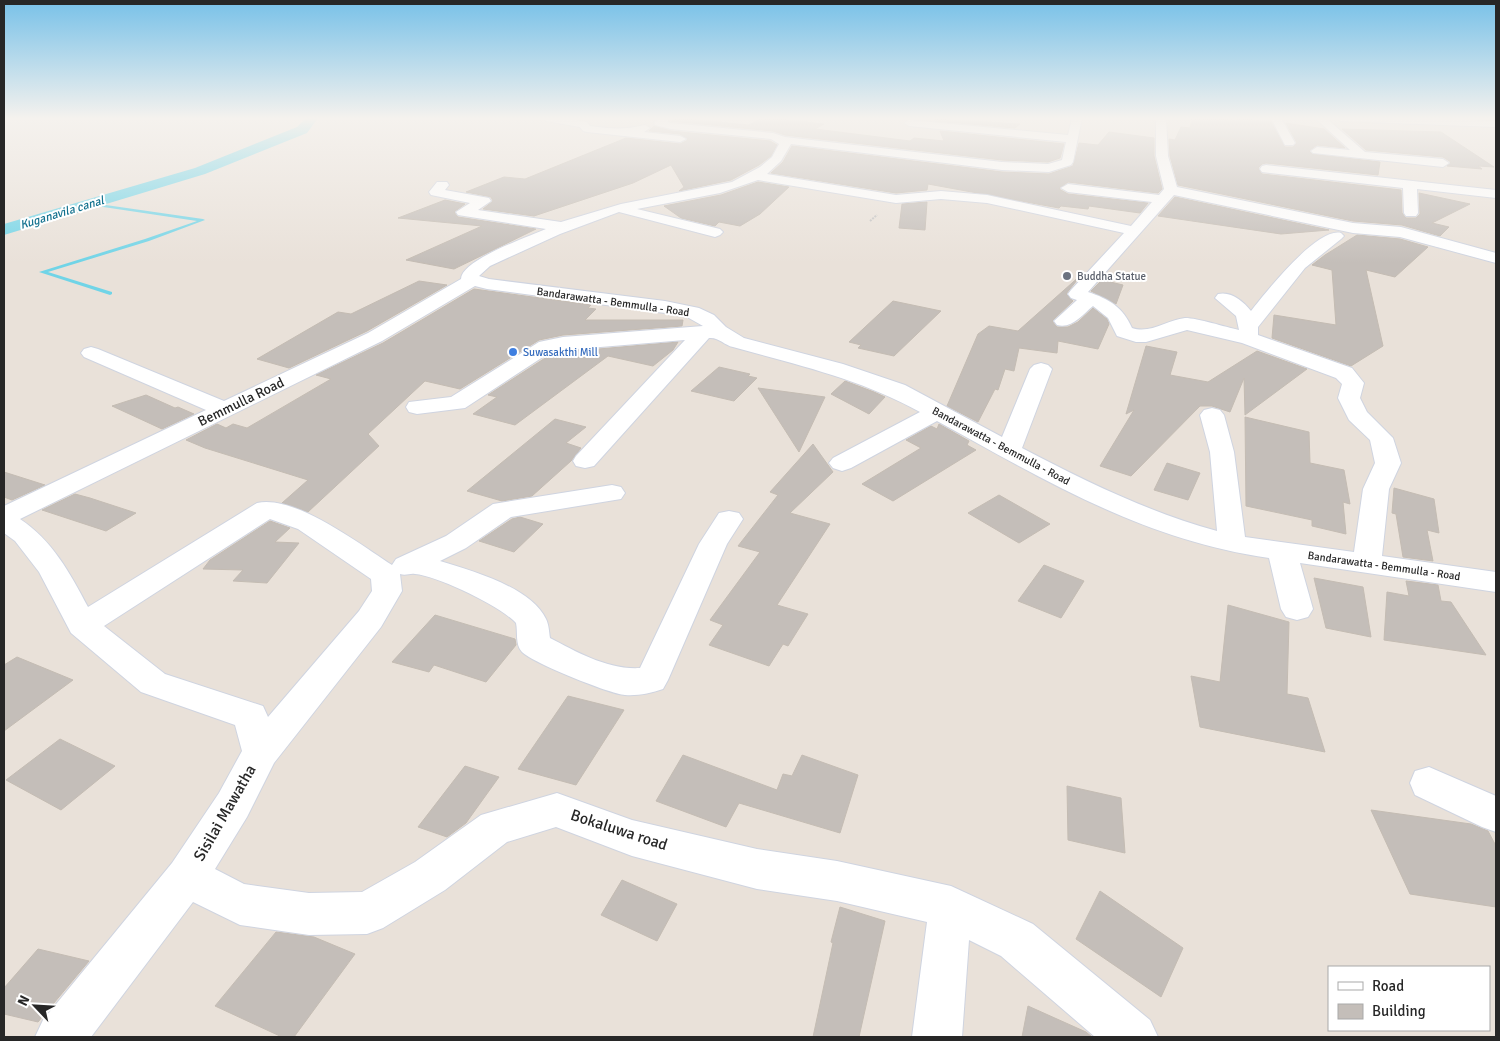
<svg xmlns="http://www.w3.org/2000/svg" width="1500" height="1041" font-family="Signika,sans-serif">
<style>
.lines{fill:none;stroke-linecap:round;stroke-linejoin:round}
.stream{fill:#70d4e7;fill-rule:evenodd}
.canal{fill:#70d4e7;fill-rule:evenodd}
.building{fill:#c4beb9;stroke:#c4bcb3}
.minor-casing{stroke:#cfd4e0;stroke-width:2}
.path{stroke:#c3c3c3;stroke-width:2;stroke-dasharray:2 1;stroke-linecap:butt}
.minor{fill:#fff;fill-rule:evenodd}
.worship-dot{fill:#6b7280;stroke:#fff;stroke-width:2}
.shop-dot{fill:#3f7fe0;stroke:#fff;stroke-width:2}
.labels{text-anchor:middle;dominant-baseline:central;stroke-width:4;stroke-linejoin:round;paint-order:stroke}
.far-worship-label{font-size:11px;fill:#5b616d;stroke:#fff;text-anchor:start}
.far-street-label{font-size:11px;fill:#272727;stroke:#fff}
.far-shop-label{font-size:11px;fill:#366cbe;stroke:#fff;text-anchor:start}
.far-water-label{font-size:12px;font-style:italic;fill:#14728f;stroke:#fff}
.street-label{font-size:14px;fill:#272727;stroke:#fff}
.near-street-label{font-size:16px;fill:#272727;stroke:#fff}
</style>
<rect width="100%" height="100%" fill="#e9e1d9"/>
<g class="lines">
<!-- stream -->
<path class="stream" d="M92 203 203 219 205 220 149 241 48 272 112 292V294L110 295 39 272 145 239 197 221 90 205Z"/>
<!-- canal -->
<path class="canal" d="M306 118H318L307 133 205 174 4 235V224L195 168 297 127Z"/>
</g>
<!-- building -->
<g class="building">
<path d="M677 118 749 125 762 118H770L824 124 815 129 910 141 914 138 944 141 940 131 1064 144 1060 158 1048 162 1002 160 785 135 773 131 671 121Z"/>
<path d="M1192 118 1236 120 1238 118 1271 122 1285 147H1293L1297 143 1286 123 1324 129 1345 148 1317 145 1309 151 1312 154 1380 162 1378 175 1266 163 1262 164 1258 168 1262 174 1401 190 1402 213 1406 218H1416L1420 214 1419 193 1470 204 1432 223 1449 227 1440 236 1402 225 1353 221 1178 185 1170 156 1169 139 1175 140 1181 127 1190 128Z"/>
<path d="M935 119 1020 124 1015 128 936 121Z"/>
<path d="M654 126 671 131 770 141 777 145 771 156 759 165 731 180 679 191 684 187 671 165 633 183 534 216 483 209 493 201 491 197 466 192 504 177 525 179 626 138 680 144 688 140 680 134 649 131Z"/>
<path d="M1342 129 1441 132 1494 167 1478 166 1482 169 1447 166 1451 162 1443 157 1366 150Z"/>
<path d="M1109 132 1154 138V156L1162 189 1158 193 1068 182 1059 189 1068 194 1148 203 1140 213 1089 206 1088 209 1061 206 1059 208 928 184 927 190 896 193 771 173 783 162 792 146 1002 172 1049 174 1073 166 1079 143 1098 145Z"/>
<path d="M758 182 789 187 760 214 740 226 719 222 715 226 681 218 664 206 721 195Z"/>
<path d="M1175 197 1329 230 1281 234 1158 216Z"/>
<path d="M445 200 465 204 454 212 458 217 536 229 454 269 406 260 482 226 398 218Z"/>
<path d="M927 202 925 230 899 228 902 204Z"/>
<path d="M1357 235 1400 239 1428 247 1395 277 1366 270 1383 346 1351 366 1272 338 1274 315 1336 325 1332 270 1312 265 1325 255Z"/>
<path d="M1081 275 1066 294 1073 301 1052 321 1057 327H1068L1078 322 1093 308 1107 319 1109 324 1098 349 1058 341 1057 353 1019 348 1014 371 1005 369 998 390 995 389 978 422 947 406 978 334 989 326 1018 331Z"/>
<path d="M1102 280 1123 285 1116 304 1091 291Z"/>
<path d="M419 281 447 285 367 331 289 368 257 359 338 312 351 314Z"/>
<path d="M474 289 591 305 588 308 596 309 585 320H683L682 326 563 335 539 340 460 389 425 381 368 434 379 446 308 512 282 503 308 480 205 448 186 440 217 424 226 428 233 424 247 428 331 379 316 375 383 343Z"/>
<path d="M893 301 941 311 894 356 858 348 861 345 849 342Z"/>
<path d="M678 342 673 350 653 366 608 356 515 425 473 414 497 397 488 395 553 353Z"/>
<path d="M1146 346 1177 352 1170 375 1208 382 1257 351 1307 369 1245 415 1244 378 1230 412 1212 406H1200L1131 476 1100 466 1134 410 1126 414Z"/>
<path d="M719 367 750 374 748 376 757 378 734 401 691 391Z"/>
<path d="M845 381 874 392 885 397 869 414 831 394Z"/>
<path d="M758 388 825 397 799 452Z"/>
<path d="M146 395 175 408 178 407 194 414 162 429 112 406Z"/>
<path d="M1245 417 1309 432 1310 463 1344 470 1350 504 1343 502 1346 534 1312 526V520L1246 506Z"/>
<path d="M555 419 586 427 566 443 581 448 571 461 532 496 502 501 467 491Z"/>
<path d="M939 424 969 441 967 445 976 450 893 501 862 484 921 448 906 440 931 426 937 429Z"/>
<path d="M813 444 833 472 790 513 830 524 777 605 808 614 788 646 783 644 769 666 709 645 723 625 710 620 760 552 738 546 778 495 770 492Z"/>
<path d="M1167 463 1200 473 1188 500 1154 490Z"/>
<path d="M4 472 45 485 12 500 4 497Z"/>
<path d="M1394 488 1434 499 1439 533 1427 530 1433 561 1403 557 1396 514 1392 513Z"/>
<path d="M75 494 90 498 136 513 106 531 42 510Z"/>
<path d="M999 495 1050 524 1019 543 968 513Z"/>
<path d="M520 517 543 524 514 552 479 541 512 519Z"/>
<path d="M270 521 290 528 275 542 299 543 267 583 233 581 243 570 203 569 210 560Z"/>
<path d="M1044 565 1084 581 1061 618 1018 601Z"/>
<path d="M1314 578 1363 587 1371 637 1326 628Z"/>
<path d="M1406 581 1438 585 1441 601 1451 602 1486 655 1384 640 1387 592 1409 596Z"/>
<path d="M1228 605 1289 622 1287 694 1308 698 1325 752 1200 727 1191 676 1220 682Z"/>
<path d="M435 615 515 639 516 645 486 682 434 665 429 672 392 662Z"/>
<path d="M17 657 73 680 4 731V665Z"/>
<path d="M568 696 624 710 576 785 518 769Z"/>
<path d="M60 739 115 766 61 810 6 780Z"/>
<path d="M683 755 777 790 783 774 792 776 802 755 858 775 840 833 739 803 726 827 656 801Z"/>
<path d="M465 766 499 777 466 823 447 837 418 827Z"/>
<path d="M1067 786 1121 798 1125 853 1068 840Z"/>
<path d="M1371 810 1471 824 1488 831 1496 846V907L1410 894Z"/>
<path d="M622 880 677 904 657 941 601 915Z"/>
<path d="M1100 891 1183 948 1161 997 1076 939Z"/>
<path d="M840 907 885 921 859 1037H813L833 943 831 942Z"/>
<path d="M276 932 314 937 355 954 294 1037H282L215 1006Z"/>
<path d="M38 949 89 961 38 1022 4 1014V988Z"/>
<path d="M1028 1006 1086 1032 1092 1037H1022Z"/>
</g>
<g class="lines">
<defs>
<g id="minor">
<path d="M541 118H563L587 122 590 126C611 129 624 130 645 125L650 128 644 132 680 136 686 139 680 142 587 132 583 131 580 127 546 121Z"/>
<path d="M659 118H670L667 122 671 123 773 133 785 137 1002 162 1048 164 1062 160 1066 142 909 126 904 123 909 120 1068 135 1072 118H1082L1073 162 1071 165 1049 172 1002 170 791 144 781 161 767 174 896 195 941 191 987 195 1131 226 1152 202 1068 192 1061 188 1068 184 1159 195 1164 189 1156 156V118H1166L1168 156 1177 187 1353 223 1401 227 1496 253V263L1400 237 1353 233 1174 195 1088 292C1109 299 1123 307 1132 328 1151 334 1167 320 1185 318 1198 318 1225 327 1239 330L1236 316 1215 298 1218 294C1231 291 1243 301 1251 311 1266 292 1317 227 1341 233L1344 236 1341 239 1305 268 1258 327V335L1352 368 1364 383 1360 398 1367 412 1393 438 1401 463 1389 489 1382 556 1496 572V592L1300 563 1313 609 1308 617 1297 620 1286 617 1281 609 1269 558C1144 540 1046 481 937 421L851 468 842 471 833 468 829 463 833 458 920 412C861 379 798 365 733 347 724 345 719 337 709 338L594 466 585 468 576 466 573 461 576 456 685 340 552 351 465 408 417 414 409 412 406 407 409 402 451 397 539 342 563 337 703 326 687 317 665 313 487 289 475 286 382 341 20 519C52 540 70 573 88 607L257 503C294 494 361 545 392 565L396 559 446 536 493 504 612 485 621 487 625 493 621 499 511 517 466 548 440 561C472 571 531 587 546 619 549 625 549 632 550 638 577 652 608 670 640 668L699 544 719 513 729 511 739 513 743 519 727 544 668 680 663 689C651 693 638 696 625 695 610 694 533 663 522 652 515 645 518 632 516 623 500 606 438 576 415 574 410 573 406 576 400 574L402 591 381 627 274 763 247 817 215 869 244 884 309 893 362 892 415 862 481 815 557 793 632 820 757 849 837 861 951 886 1033 924 1150 1020 1158 1037H1095L1001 956 969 940 962 1037H912L927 922 837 901 757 889 632 856 556 827 507 842 445 890 383 928 367 934 309 935 240 925 193 902 91 1037H35L43 1020 172 863 219 793 242 751 235 725 141 692 71 633 39 572 15 541 4 533V506L206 410 84 357 81 353 84 349 91 347 98 349 224 401 368 333 461 279C461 260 528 237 546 229L458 215 456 212 470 203 431 195 429 192 437 182H447L449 185 445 190 489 198 491 201 478 210 561 222 621 204 732 182 760 167 772 157 779 144 771 139 671 129 655 125 654 123ZM758 180 896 203 941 199 987 203 1124 233 1071 290 1068 294 1071 298 1077 300 1054 321 1057 325C1072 329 1082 315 1093 306L1108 318 1117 336 1136 342H1146L1187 330 1242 343 1336 378 1342 384 1338 398 1349 420 1370 440 1375 463 1363 489 1354 552 1245 537 1234 452 1224 415 1220 410 1212 408 1204 410 1200 415 1210 452 1217 531C1148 512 1085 481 1022 448L1052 369 1048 365 1041 363 1034 365 1030 369 1002 437 905 385 843 364 744 338 726 327 714 315 699 308 665 301 489 279 479 276 490 266 560 234 619 212 715 237 720 235 723 232 720 229 637 209 720 193ZM270 519 298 529 371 579 372 591 359 611 268 717 263 706 165 674 104 626Z"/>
<path d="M1271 118H1281L1295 143 1293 145H1285Z"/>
<path d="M1315 118H1326L1365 152 1443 159 1449 163 1443 167 1313 153 1311 151 1317 147 1350 150Z"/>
<path d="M1335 118H1412L1496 121V127L1340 121Z"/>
<path d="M1266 165 1496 190V198L1417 189 1418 213 1416 216H1406L1404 213 1403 188 1262 172 1260 169 1262 166Z"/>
<path d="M1429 767 1496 796V832L1482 827 1415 795 1410 783 1415 771Z"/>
</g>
</defs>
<!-- minor casing -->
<use href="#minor" class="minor-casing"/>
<!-- path -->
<path class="path" d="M870 221 877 215"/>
<!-- minor -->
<use href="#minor" class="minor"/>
</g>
<!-- sky -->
<linearGradient id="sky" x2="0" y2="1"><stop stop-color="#78c1e8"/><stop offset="0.45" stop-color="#f5f2ee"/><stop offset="1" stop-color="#f5f2ee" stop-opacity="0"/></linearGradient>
<rect width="1500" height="263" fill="url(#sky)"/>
<!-- markers -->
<circle class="worship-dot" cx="1067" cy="276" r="5"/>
<circle class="shop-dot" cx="513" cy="352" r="5"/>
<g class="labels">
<!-- far-worship labels -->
<g class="far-worship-label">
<text x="1077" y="276">Buddha Statue</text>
</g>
<!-- far-street labels -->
<g class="far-street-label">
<text transform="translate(613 302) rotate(8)">Bandarawatta - Bemmulla - Road</text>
<text transform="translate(1001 446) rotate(28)">Bandarawatta - Bemmulla - Road</text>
<text transform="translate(1384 566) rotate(8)">Bandarawatta - Bemmulla - Road</text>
</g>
<!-- far-shop labels -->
<g class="far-shop-label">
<text x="523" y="352">Suwasakthi Mill</text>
</g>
<!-- far-water labels -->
<g class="far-water-label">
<text transform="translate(62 213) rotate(-17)">Kuganavila canal</text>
</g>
<!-- street labels -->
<g class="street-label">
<text transform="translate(241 402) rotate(-26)">Bemmulla Road</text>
</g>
<!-- near-street labels -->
<g class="near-street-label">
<text transform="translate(225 813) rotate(-60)">Sisilai Mawatha</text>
<text transform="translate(619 830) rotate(18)">Bokaluwa road</text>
</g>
</g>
<!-- border -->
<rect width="1500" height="1041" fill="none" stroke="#272727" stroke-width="10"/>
<!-- legend -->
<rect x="1328" y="966" width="162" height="65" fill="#ffffff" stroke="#a9a9a9"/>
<rect x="1338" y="982" width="25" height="8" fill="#ffffff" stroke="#a9a9a9"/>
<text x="1372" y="991" font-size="15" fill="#272727">Road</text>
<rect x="1338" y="1004" width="25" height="15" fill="#c4beb9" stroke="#a9a9a9"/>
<text x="1372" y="1016" font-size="15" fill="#272727">Building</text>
<!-- north arrow -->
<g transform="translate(35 1006) rotate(295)" stroke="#ffffff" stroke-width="4" paint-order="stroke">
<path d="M0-4L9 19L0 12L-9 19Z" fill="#272727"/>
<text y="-8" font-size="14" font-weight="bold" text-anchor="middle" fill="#272727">N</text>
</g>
</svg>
